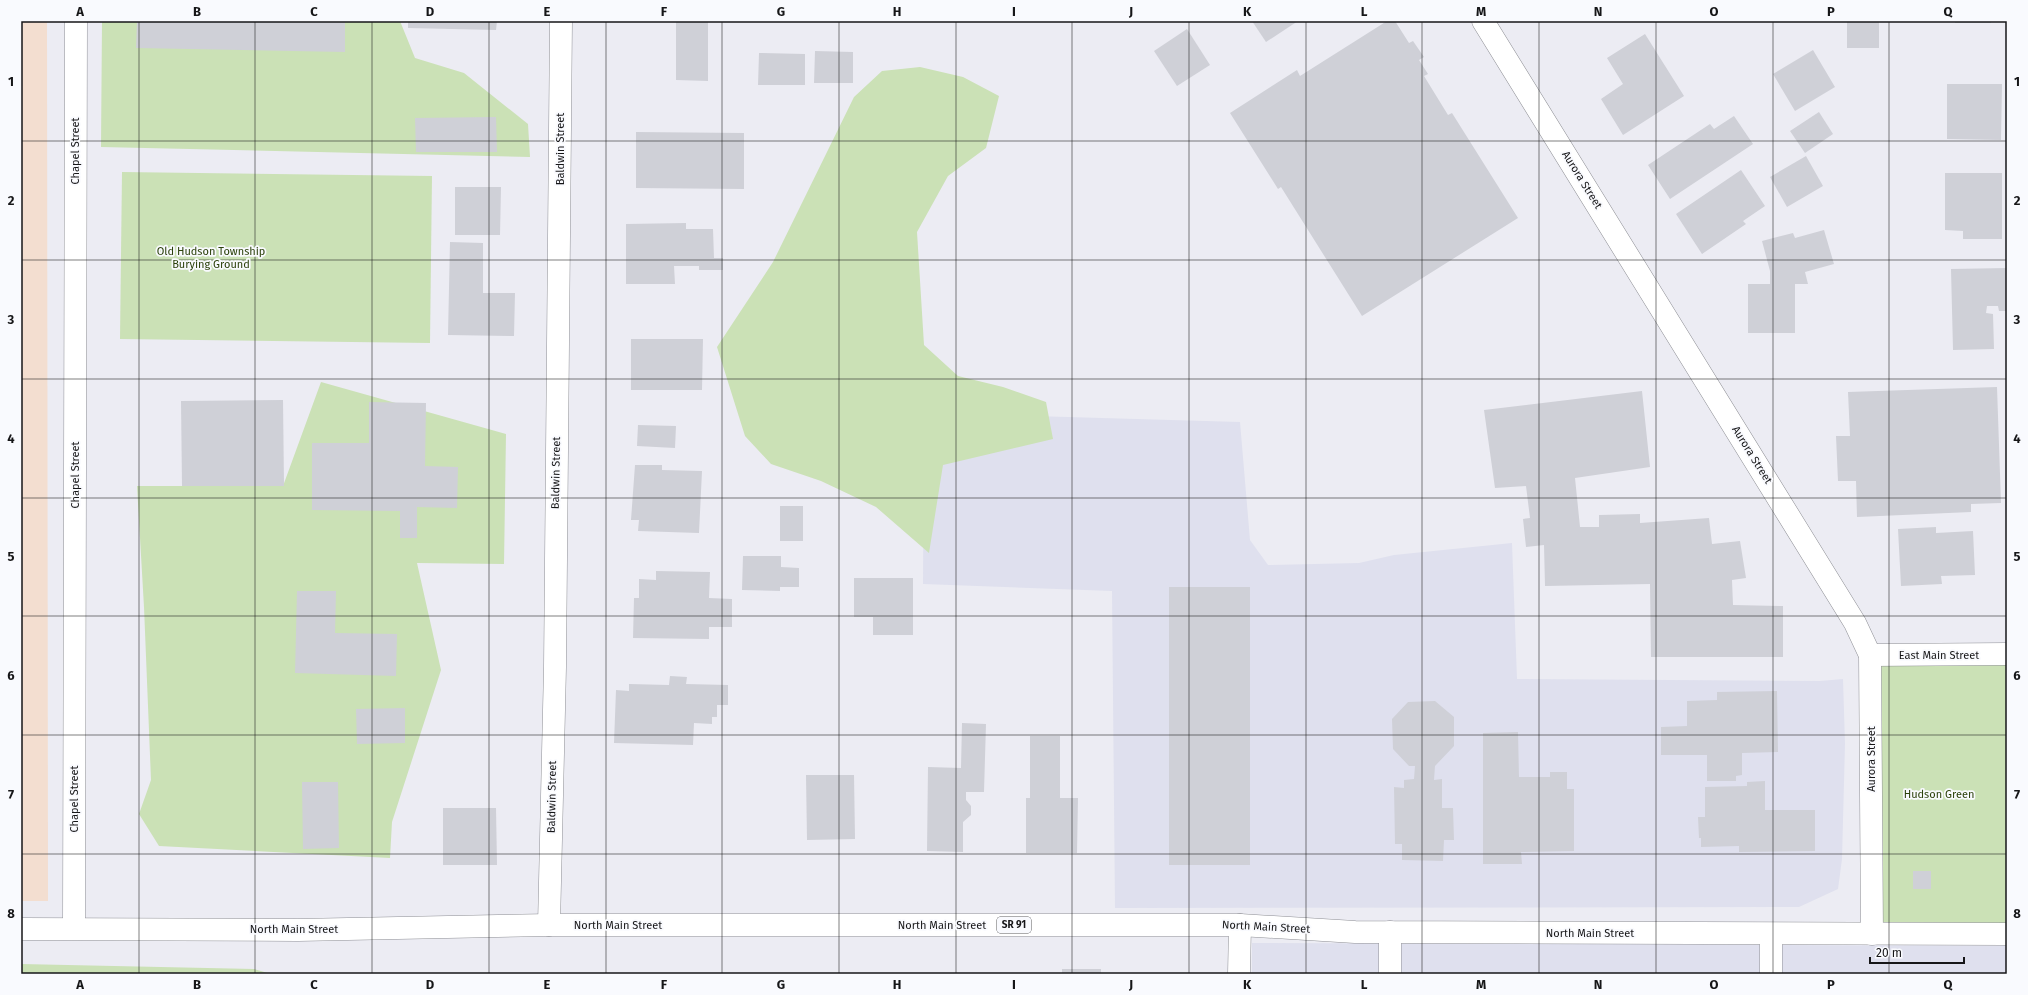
<svg xmlns="http://www.w3.org/2000/svg" width="2028" height="995" font-family="'Fira Sans',sans-serif">
<style>
.built{fill:#dfe0ee}
.education{fill:#f3ded0}
.green{fill:#cbe1b6}
.building{fill:#cfd0d7}
.lines{fill:none;stroke-linecap:round;stroke-linejoin:round}
.minor-casing{stroke:#8f9096;stroke-width:23}
.major-casing{stroke:#8f9096;stroke-width:23}
.minor{stroke:#fff;stroke-width:22}
.major{stroke:#fff;stroke-width:22}
.grid{fill:none;stroke:#161618;stroke-width:1;stroke-opacity:0.55}
.labels{text-anchor:middle;dominant-baseline:central;stroke-width:3.5;stroke-linejoin:round;paint-order:stroke}
.shield{fill:#f9fafe;stroke:#5a5a5d;stroke-width:1}
.shield-label{font-size:10px;font-weight:bold;fill:#161618}
.street-label{font-size:11px;fill:#161618;stroke:#f9fafe}
.park-label{font-size:11px;fill:#2b410a;stroke:#f9fafe}
.neatline{fill:none;stroke:#161618;stroke-width:1.5}
.grid-label{font-size:13px;text-anchor:middle;font-weight:bold;fill:#161618}
</style>
<rect width="100%" height="100%" fill="#ececf3"/>
<!-- built -->
<g class="built">
<path d="M924 413 1240 422 1250 540 1268 565 1359 563 1394 555 1512 543 1517 679 1820 681 1843 679 1845 744 1842 859 1838 889 1799 907 1115 908 1112 591 923 584Z"/>
<path d="M1252 943 2007 946V974H1252Z"/>
</g>
<!-- education -->
<path class="education" d="M21 21H47L48 901H21Z"/>
<!-- green -->
<g class="green">
<path d="M102 21H400L415 58 464 73 528 124 530 157 101 147Z"/>
<path d="M920 67 963 77 999 96 986 148 948 176 917 232 924 345 958 376 1003 387 1046 402 1053 439 943 465 929 553 876 507 821 481 771 464 745 436 717 347 773 262 854 97 882 71Z"/>
<path d="M122 172 432 176 430 343 120 339Z"/>
<path d="M321 382 506 434 504 564 417 563 441 670 392 822 390 858 159 846 139 814 151 780 144 607 137 486H283Z"/>
<path d="M2007 654V934H1872L1870 655Z"/>
<path d="M21 964 254 969 271 974H21Z"/>
</g>
<!-- building -->
<g class="building">
<path d="M137 21H345V52L136 48Z"/>
<path d="M408 21H497L496 30 408 28Z"/>
<path d="M676 21H708V81L676 80Z"/>
<path d="M1252 21H1298L1266 42Z"/>
<path d="M1387 21H1395L1409 43 1413 41 1424 57 1419 60 1428 74 1424 76 1448 115 1452 113 1518 218 1362 316 1281 187 1278 189 1230 113 1297 70 1300 76Z"/>
<rect x="1847" y="21" width="32" height="27"/>
<rect x="1955" y="21" width="36" height="2"/>
<path d="M1187 29 1210 65 1177 86 1154 51Z"/>
<path d="M1645 34 1684 96 1623 135 1601 99 1623 84 1607 58Z"/>
<path d="M1813 50 1835 87 1795 111 1773 74Z"/>
<path d="M815 51 853 52V83H814Z"/>
<path d="M759 53 805 54V85H758Z"/>
<path d="M1947 84H2002L2001 140 1947 139Z"/>
<path d="M1819 112 1833 134 1805 153 1790 131Z"/>
<path d="M1734 116 1753 144 1670 199 1648 165 1710 124 1714 129Z"/>
<path d="M496 117 497 152H416L415 118Z"/>
<path d="M636 132 744 133V189L636 188Z"/>
<path d="M1806 156 1823 186 1787 207 1770 177Z"/>
<path d="M1741 170 1765 206 1743 221 1746 224 1702 254 1676 214Z"/>
<path d="M1945 173H2002V239H1963V231L1945 230Z"/>
<path d="M455 187H501L500 235H455Z"/>
<path d="M686 223V229H713L714 258H723V270H699V266H674L675 284H626V224Z"/>
<path d="M1824 230 1834 264 1805 272 1808 284H1795V333H1748V284H1770V271L1762 241 1793 233 1795 238Z"/>
<path d="M450 242 483 243V293H515L514 336 448 335Z"/>
<path d="M2007 268V311H1999L1998 306H1987L1986 313 1993 314 1994 349 1953 350 1951 269Z"/>
<path d="M631 339H703L702 390H631Z"/>
<path d="M1997 387 2001 503 1971 504V512L1857 517 1856 481H1838L1836 436H1850L1848 392Z"/>
<path d="M1642 391 1650 467 1575 478 1580 527H1599V515L1640 514V523L1709 518 1712 544 1740 541 1746 578 1732 580 1733 605 1783 606V657H1651L1650 584 1545 586 1544 545 1526 547 1523 519 1530 518 1526 486 1495 488 1484 410Z"/>
<path d="M283 400 284 486H182L181 401Z"/>
<path d="M369 402 426 403 425 466 458 467 457 508 417 507V538H400V511L312 510V443H369Z"/>
<path d="M638 425 676 426 675 448 637 446Z"/>
<path d="M635 465H662V470L702 471 699 533 638 531 639 520H631Z"/>
<rect x="780" y="506" width="23" height="35"/>
<path d="M1936 527V533L1973 531 1975 575 1941 576 1942 584 1901 586 1898 529Z"/>
<path d="M743 556H781V567L799 568V587H780V591L742 590Z"/>
<path d="M656 571 710 572 709 598 732 599V627H709V639L633 638 634 598H639V579L656 580Z"/>
<path d="M854 578H913V635H873V617H854Z"/>
<rect x="1169" y="587" width="81" height="278"/>
<path d="M297 591H336L335 633 397 634 396 676 295 673Z"/>
<path d="M670 676 687 677 686 684 728 685V705H717V717H712V724L694 723 693 745 614 743 616 690 629 691V684L669 685Z"/>
<path d="M1777 691 1778 752 1742 753V775L1736 776V781H1707V755H1661V727L1687 726V701L1717 700V692Z"/>
<path d="M1435 701 1454 717V746L1435 766 1434 780 1442 779V808H1453L1454 840H1444L1443 861 1402 860V844H1395L1394 787 1404 788V780L1414 779 1415 766H1409L1393 749 1392 719 1408 702Z"/>
<path d="M405 708V743L357 744 356 709Z"/>
<path d="M962 723 986 724 984 792H966V800L971 806V815L963 822V852L927 851 928 767 961 768Z"/>
<path d="M1518 732 1519 777H1550V772H1567V789H1574V851L1521 852 1522 864H1483V733Z"/>
<path d="M1030 736H1060V798H1078L1077 853H1026V798H1030Z"/>
<path d="M806 775H854L855 839 807 840Z"/>
<path d="M1765 781V810H1815V851L1739 852V846L1701 847V838H1699L1698 817H1705V787L1747 786V782Z"/>
<path d="M302 782H338L339 848 303 849Z"/>
<path d="M443 808H496L497 865H443Z"/>
<rect x="1913" y="871" width="18" height="18"/>
<rect x="1062" y="969" width="39" height="5"/>
</g>
<g class="lines">
<defs>
<g id="minor">
<path d="M1483 21 1855 623 1870 655 1872 934"/>
<path d="M1870 655 2007 654"/>
<path d="M549 925 555 667 561 21"/>
<path d="M74 928 76 21"/>
<path d="M1239 974 1240 925"/>
<path d="M1390 974V932"/>
<path d="M1771 974V934"/>
</g>
<path id="major" d="M21 929 298 930 549 925H1240L1355 932 2007 934"/>
</defs>
<!-- minor casing -->
<use href="#minor" class="minor-casing"/>
<!-- major casing -->
<use href="#major" class="major-casing"/>
<!-- minor -->
<use href="#minor" class="minor"/>
<!-- major -->
<use href="#major" class="major"/>
</g>
<!-- grid -->
<path class="grid" d="M139 21V974M255 21V974M372 21V974M489 21V974M606 21V974M722 21V974M839 21V974M956 21V974M1072 21V974M1189 21V974M1306 21V974M1422 21V974M1539 21V974M1656 21V974M1773 21V974M1889 21V974M21 141H2007M21 260H2007M21 379H2007M21 498H2007M21 616H2007M21 735H2007M21 854H2007"/>
<g class="labels">
<!-- shield labels -->
<rect class="shield" x="997" y="917" width="34" height="16" rx="3"/>
<g class="shield-label">
<text x="1014" y="925">SR 91</text>
</g>
<!-- street labels -->
<g class="street-label">
<text transform="translate(560 149) rotate(-90)">Baldwin Street</text>
<text transform="translate(75 151) rotate(-90)">Chapel Street</text>
<text transform="translate(1582 180) rotate(58)">Aurora Street</text>
<text transform="translate(1752 455) rotate(58)">Aurora Street</text>
<text transform="translate(556 473) rotate(-89)">Baldwin Street</text>
<text transform="translate(75 475) rotate(-90)">Chapel Street</text>
<text x="1939" y="655">East Main Street</text>
<text transform="translate(1871 759) rotate(-90)">Aurora Street</text>
<text transform="translate(552 797) rotate(-89)">Baldwin Street</text>
<text transform="translate(74 799) rotate(-90)">Chapel Street</text>
<text x="618" y="925">North Main Street</text>
<text x="942" y="925">North Main Street</text>
<text transform="translate(1266 927) rotate(3)">North Main Street</text>
<text x="294" y="929">North Main Street</text>
<text x="1590" y="933">North Main Street</text>
</g>
<!-- park labels -->
<g class="park-label">
<text x="211" y="251">Old Hudson Township<tspan x="211" dy="13">Burying Ground</tspan></text>
<text x="1939" y="794">Hudson Green</text>
</g>
</g>
<!-- border -->
<rect width="2028" height="995" fill="none" stroke="#f9fafe" stroke-width="44"/>
<!-- scale -->
<path d="M1870 957v6h94v-6" fill="none" stroke="#161618" stroke-width="2"/>
<text x="1876" y="957" font-size="12" fill="#161618" stroke="#f9fafe" stroke-width="3" paint-order="stroke">20 m</text>
<rect x="22" y="22" width="1984" height="951" class="neatline"/>
<g class="grid-label">
<text x="80" y="16">A</text>
<text x="197" y="16">B</text>
<text x="314" y="16">C</text>
<text x="430" y="16">D</text>
<text x="547" y="16">E</text>
<text x="664" y="16">F</text>
<text x="781" y="16">G</text>
<text x="897" y="16">H</text>
<text x="1014" y="16">I</text>
<text x="1131" y="16">J</text>
<text x="1247" y="16">K</text>
<text x="1364" y="16">L</text>
<text x="1481" y="16">M</text>
<text x="1598" y="16">N</text>
<text x="1714" y="16">O</text>
<text x="1831" y="16">P</text>
<text x="1948" y="16">Q</text>
<text x="11" y="86">1</text>
<text x="2017" y="86">1</text>
<text x="11" y="205">2</text>
<text x="2017" y="205">2</text>
<text x="11" y="324">3</text>
<text x="2017" y="324">3</text>
<text x="11" y="443">4</text>
<text x="2017" y="443">4</text>
<text x="11" y="561">5</text>
<text x="2017" y="561">5</text>
<text x="11" y="680">6</text>
<text x="2017" y="680">6</text>
<text x="11" y="799">7</text>
<text x="2017" y="799">7</text>
<text x="11" y="918">8</text>
<text x="2017" y="918">8</text>
<text x="80" y="989">A</text>
<text x="197" y="989">B</text>
<text x="314" y="989">C</text>
<text x="430" y="989">D</text>
<text x="547" y="989">E</text>
<text x="664" y="989">F</text>
<text x="781" y="989">G</text>
<text x="897" y="989">H</text>
<text x="1014" y="989">I</text>
<text x="1131" y="989">J</text>
<text x="1247" y="989">K</text>
<text x="1364" y="989">L</text>
<text x="1481" y="989">M</text>
<text x="1598" y="989">N</text>
<text x="1714" y="989">O</text>
<text x="1831" y="989">P</text>
<text x="1948" y="989">Q</text>
</g>
</svg>
